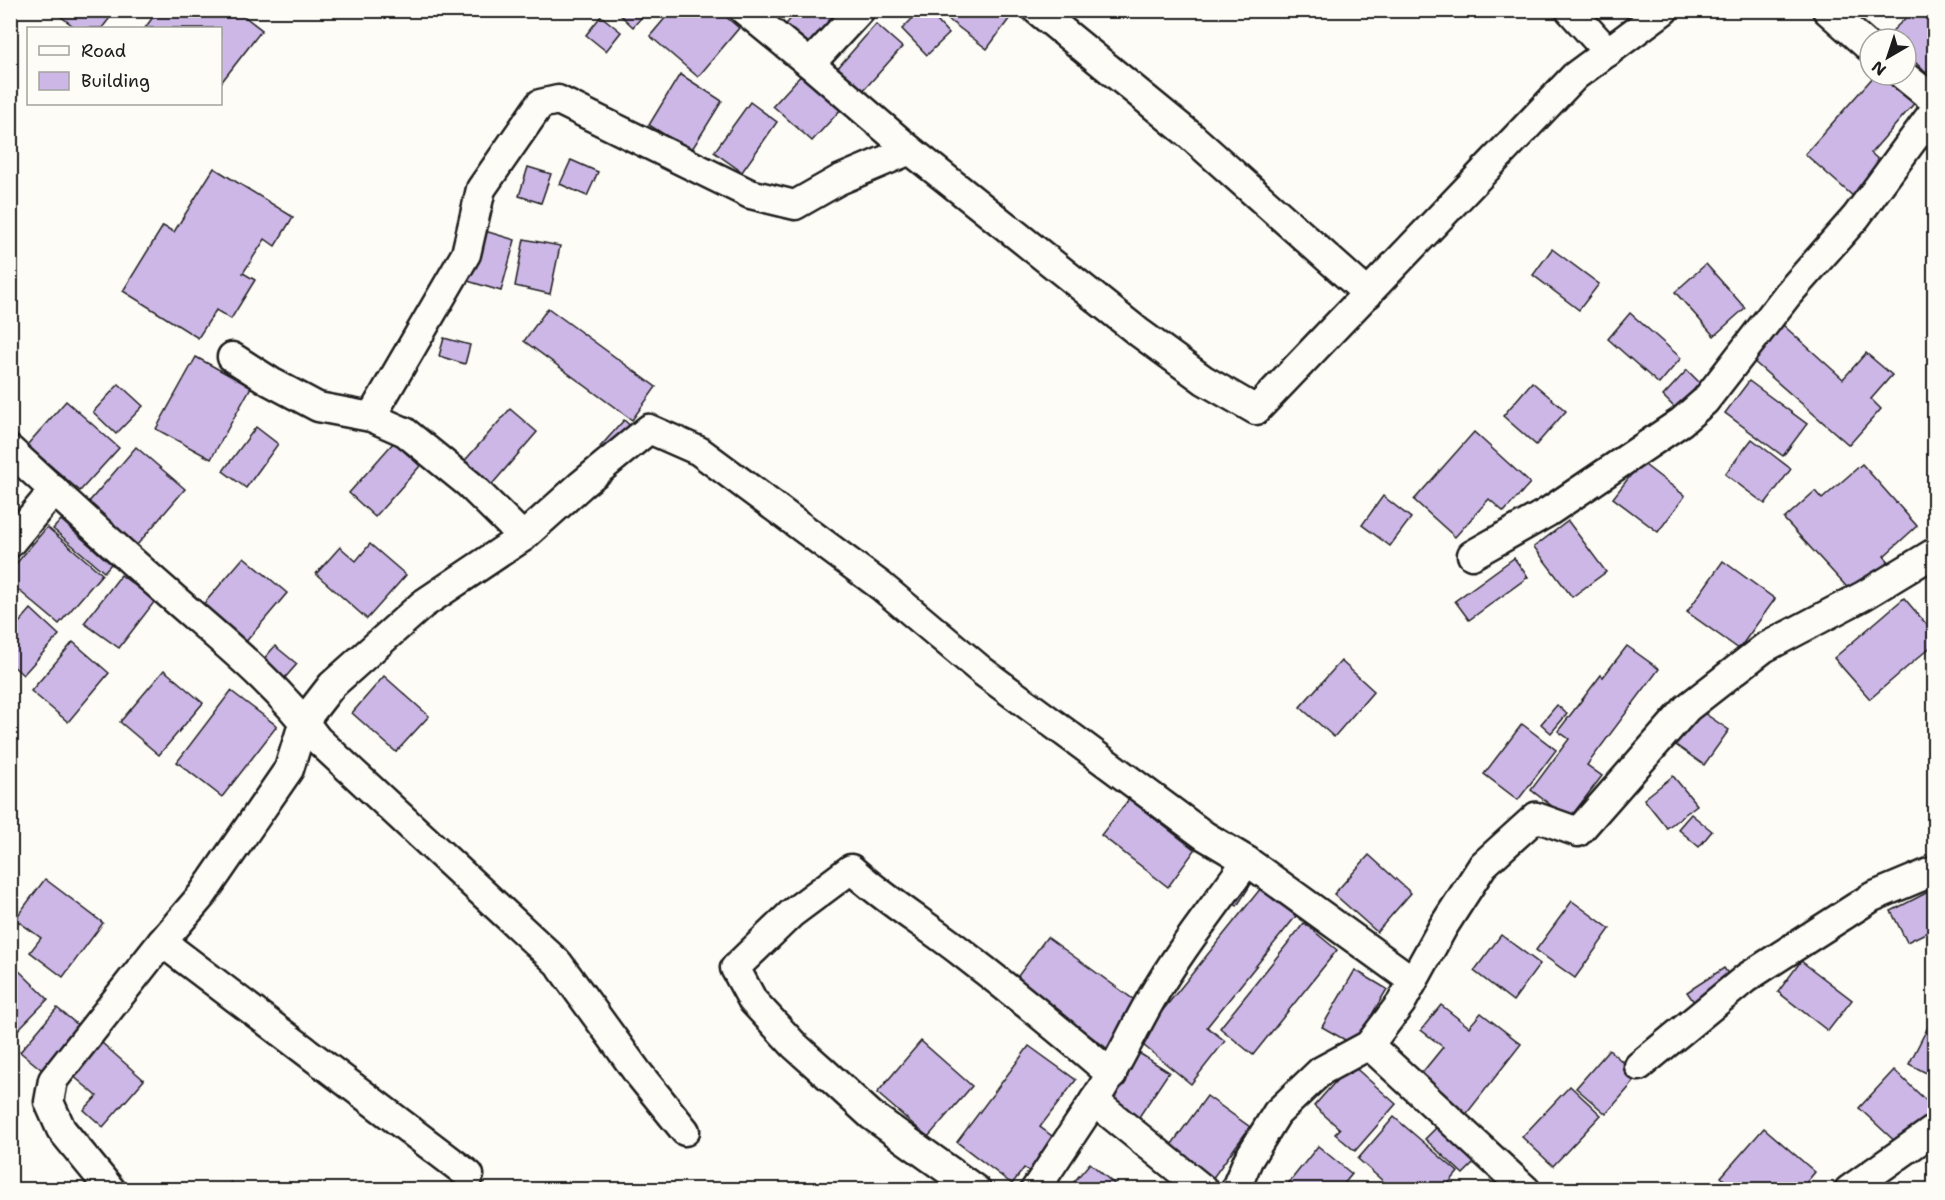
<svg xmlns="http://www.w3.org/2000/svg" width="1945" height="1200" font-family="'Shantell Sans',sans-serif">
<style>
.building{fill:#ccb7e7;stroke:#1c1c1c;stroke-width:1.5}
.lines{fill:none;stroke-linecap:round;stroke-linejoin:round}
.street-casing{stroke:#1c1c1c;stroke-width:33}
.street{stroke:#fdfcf7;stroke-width:28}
</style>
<rect width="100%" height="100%" fill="#fdfcf7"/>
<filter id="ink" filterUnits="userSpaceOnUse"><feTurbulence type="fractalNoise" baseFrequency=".0167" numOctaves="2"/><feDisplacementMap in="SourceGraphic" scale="12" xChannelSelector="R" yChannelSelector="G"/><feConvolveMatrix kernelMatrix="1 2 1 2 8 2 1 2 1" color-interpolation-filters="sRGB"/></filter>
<g filter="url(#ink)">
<!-- building -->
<g class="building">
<path d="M52 10H116L102 28H76Z"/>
<path d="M158 10H236L262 30 220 84V28H145Z"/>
<path d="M615 10H648L633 27Z"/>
<path d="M672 10H718L739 28 698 77 650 36Z"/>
<path d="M755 10H783L770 25Z"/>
<path d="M798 10H827L838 19 811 51 783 28Z"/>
<path d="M921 10H927L949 34 927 55 902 29Z"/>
<path d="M936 10H1006L1012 15 987 49Z"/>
<path d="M1914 10H1934V64L1926 73 1906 53V39H1892L1888 35Z"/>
<path d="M601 16 621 32 606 51 586 35Z"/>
<path d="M876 24 902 47 862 92 836 70Z"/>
<path d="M804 72 843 107 812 141 773 106Z"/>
<path d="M680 74 722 101 691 151 649 125Z"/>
<path d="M1875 75H1890L1918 99 1871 153 1883 164 1854 197 1805 154Z"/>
<path d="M750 102 777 122 742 172 714 152Z"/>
<path d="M571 160 598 172 587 196 560 184Z"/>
<path d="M528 167 551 174 541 203 519 196Z"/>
<path d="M214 168 293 217 275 246 265 239 243 273 255 280 231 319 216 310 198 338 123 291 163 226 174 232Z"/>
<path d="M475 228 515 240 501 291 461 279Z"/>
<path d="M524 239 560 246 550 294 515 286Z"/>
<path d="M1552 249 1599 284 1579 310 1533 275Z"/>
<path d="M1706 264 1745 308 1714 336 1675 292Z"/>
<path d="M548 308 656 387 632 420 524 341Z"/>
<path d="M1630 313 1681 358 1659 384 1608 339Z"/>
<path d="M1783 325 1843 379 1866 353 1892 375 1871 399 1881 409 1849 445 1752 360Z"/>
<path d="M444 338 470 345 465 364 439 356Z"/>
<path d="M196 357 251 387 211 459 156 429Z"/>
<path d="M1687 370 1700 383 1676 409 1663 396Z"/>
<path d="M1749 381 1807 424 1783 456 1725 413Z"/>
<path d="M1532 382 1566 411 1536 445 1503 416Z"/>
<path d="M119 384 143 406 116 434 93 412Z"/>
<path d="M66 401 119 448 80 491 27 445Z"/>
<path d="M510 409 537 432 488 489 461 465Z"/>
<path d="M624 420 636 431 613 457 600 447Z"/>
<path d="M256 427 278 444 246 488 223 471Z"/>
<path d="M1474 432 1530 483 1504 512 1489 499 1455 537 1414 500Z"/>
<path d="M1752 439 1791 469 1765 504 1725 474Z"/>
<path d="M394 442 420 466 375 517 349 493Z"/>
<path d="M136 447 185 489 137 545 88 503Z"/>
<path d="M1641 462 1685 496 1658 532 1613 498Z"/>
<path d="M1862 464 1917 526 1884 556 1893 566 1857 598 1784 519 1815 491 1822 499Z"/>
<path d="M1383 496 1411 518 1390 546 1362 525Z"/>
<path d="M61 520 111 564 104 572 53 529Z"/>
<path d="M1568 521 1606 572 1572 597 1534 547Z"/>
<path d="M47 527 102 574 59 624 10 583V571Z"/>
<path d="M370 544 406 575 367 619 316 574 340 547 356 561Z"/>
<path d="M244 557 287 593 244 644 201 607Z"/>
<path d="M1514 558 1528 577 1469 620 1455 601Z"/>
<path d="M1723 561 1775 599 1739 649 1687 612Z"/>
<path d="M121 575 155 601 119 648 84 623Z"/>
<path d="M1904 598 1934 633V644L1870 699 1834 658Z"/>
<path d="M31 609 59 635 23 675 10 663V617L18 624Z"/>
<path d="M73 642 109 673 68 722 31 691Z"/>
<path d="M275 646 297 664 283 680 262 661Z"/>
<path d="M1627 646 1659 669 1587 765 1602 776 1569 819 1531 790 1569 739 1558 731 1601 675 1603 677Z"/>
<path d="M1341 661 1374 691 1334 737 1300 707Z"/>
<path d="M164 670 203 703 159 755 120 722Z"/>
<path d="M384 676 429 716 396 752 352 713Z"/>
<path d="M231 691 277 726 222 797 177 762Z"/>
<path d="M1557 705 1567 714 1551 733 1541 724Z"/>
<path d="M1698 709 1729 730 1704 765 1673 743Z"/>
<path d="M1522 724 1556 750 1518 800 1484 774Z"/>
<path d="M1673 776 1697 805 1667 828 1644 799Z"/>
<path d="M1129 799 1195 850 1168 887 1101 835Z"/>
<path d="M1691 814 1712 831 1699 847 1678 829Z"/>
<path d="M1369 855 1411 893 1377 932 1334 894Z"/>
<path d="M1239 874 1253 881 1237 906 1224 897Z"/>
<path d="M45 879 103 923 63 977 30 952 41 938 15 919Z"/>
<path d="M1261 888 1296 916 1207 1027 1225 1041 1191 1084 1138 1041Z"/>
<path d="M1934 889V929L1907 942 1891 911Z"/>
<path d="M1572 901 1610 929 1575 978 1536 950Z"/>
<path d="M1304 923 1337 950 1253 1055 1220 1028Z"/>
<path d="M1501 935 1540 964 1513 1001 1474 971Z"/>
<path d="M1047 937 1141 1005 1108 1049 1015 980Z"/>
<path d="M1801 961 1852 1000 1828 1031 1778 992Z"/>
<path d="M10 962 48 999 10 1038Z"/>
<path d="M1724 968 1731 978 1694 1002 1687 992Z"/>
<path d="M1355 970 1387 989 1354 1045 1322 1027Z"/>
<path d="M1441 1005 1469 1027 1481 1013 1521 1044 1464 1117 1417 1079 1443 1047 1421 1030Z"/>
<path d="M57 1008 89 1034 52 1078 20 1052Z"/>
<path d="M1928 1027 1934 1030V1077L1909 1064Z"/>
<path d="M921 1041 972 1086 928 1137 877 1093Z"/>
<path d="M102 1043 144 1080 103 1127 84 1110 97 1096 72 1075Z"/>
<path d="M1029 1046 1076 1080 1040 1127 1060 1142 1034 1175 1024 1168 1012 1184 957 1142Z"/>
<path d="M1609 1050 1639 1076 1606 1114 1576 1088Z"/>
<path d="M1139 1053 1169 1072 1137 1120 1108 1100Z"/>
<path d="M1351 1064 1396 1104 1355 1151 1335 1134 1340 1129 1314 1106Z"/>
<path d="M1894 1070 1934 1108 1900 1146 1859 1108Z"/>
<path d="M1570 1086 1601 1115 1553 1166 1522 1137Z"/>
<path d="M1207 1096 1250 1127 1212 1179 1169 1148Z"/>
<path d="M1394 1117 1458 1172 1443 1190H1393L1358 1159Z"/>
<path d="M1437 1127 1475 1162 1463 1174 1425 1139Z"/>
<path d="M1764 1128 1815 1172 1800 1190H1735L1721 1177Z"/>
<path d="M1318 1146 1352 1174 1339 1190H1283Z"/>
<path d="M1090 1163 1121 1190H1067Z"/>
<path d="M231 1182 238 1190H222Z"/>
<path d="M1635 1183 1640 1190H1627Z"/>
</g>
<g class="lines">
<defs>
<g id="street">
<path d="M744 10 810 64"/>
<path d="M1037 10 1191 136 1368 294"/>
<path d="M1570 10 1608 52"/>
<path d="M1827 10 1870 48"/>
<path d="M1903 75 1934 100"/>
<path d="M910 150 1137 331 1204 380 1256 410 1575 76 1664 10"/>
<path d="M232 357 271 382 318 407 371 417 405 432 469 484 523 537"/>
<path d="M371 417 466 254 481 189 540 104 558 100 750 194 795 205 839 180 910 150 810 64 860 10"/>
<path d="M10 450C63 499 116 548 170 595 221 640 277 684 317 739L558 963 638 1073 685 1131"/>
<path d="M10 543 54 490"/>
<path d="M1472 555 1548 512 1681 422 1705 401 1788 294 1856 217 1934 111"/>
<path d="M162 942 469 1175"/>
<path d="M1369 1045 1526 1190"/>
<path d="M1639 1066 1746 978 1872 897 1934 871"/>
<path d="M1094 1101C1116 1069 1131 1034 1150 1001 1178 952 1214 907 1247 861"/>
<path d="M111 1190 61 1129 49 1102 53 1080 162 942 202 895 289 769 304 721 332 685 423 604 523 537 581 485 649 429 699 451 881 586 982 671 1205 836 1247 861 1413 981"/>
<path d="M976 1190 871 1115 822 1070 794 1045 753 1001 735 968 792 913 851 869C885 900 925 924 961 952 1013 992 1063 1033 1112 1075"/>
<path d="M1035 1190 1094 1101 1204 1190"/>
<path d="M1238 1190 1236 1188 1248 1160 1277 1113 1321 1071 1369 1045 1401 1003 1443 927 1483 865 1536 817 1578 832 1687 708 1764 648 1863 596 1934 553"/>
<path d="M1849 1190 1934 1130"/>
</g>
</defs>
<!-- street casing -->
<use href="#street" class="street-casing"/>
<!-- street -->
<use href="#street" class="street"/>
</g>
</g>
<!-- margin -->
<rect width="1945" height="1200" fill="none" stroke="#fdfcf7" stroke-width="36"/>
<rect x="18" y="18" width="1909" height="1164" fill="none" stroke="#1c1c1c" stroke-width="2" filter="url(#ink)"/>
<!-- legend -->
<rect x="27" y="27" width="195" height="78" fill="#fdfcf7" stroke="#a3a29f" stroke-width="1.5"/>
<rect x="39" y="46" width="30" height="9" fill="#fdfcf7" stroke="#a3a29f" stroke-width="1.5"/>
<text x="81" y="57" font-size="18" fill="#1c1c1c">Road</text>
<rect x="39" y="72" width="30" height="18" fill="#ccb7e7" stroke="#a3a29f" stroke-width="1.5"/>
<text x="81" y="87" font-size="18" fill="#1c1c1c">Building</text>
<!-- north arrow -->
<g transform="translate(1888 57) rotate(219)"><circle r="28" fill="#fdfcf7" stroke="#a3a29f" stroke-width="1.5"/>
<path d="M0-4.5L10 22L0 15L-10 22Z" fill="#1c1c1c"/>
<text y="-9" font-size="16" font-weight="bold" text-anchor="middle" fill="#1c1c1c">N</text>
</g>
</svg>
